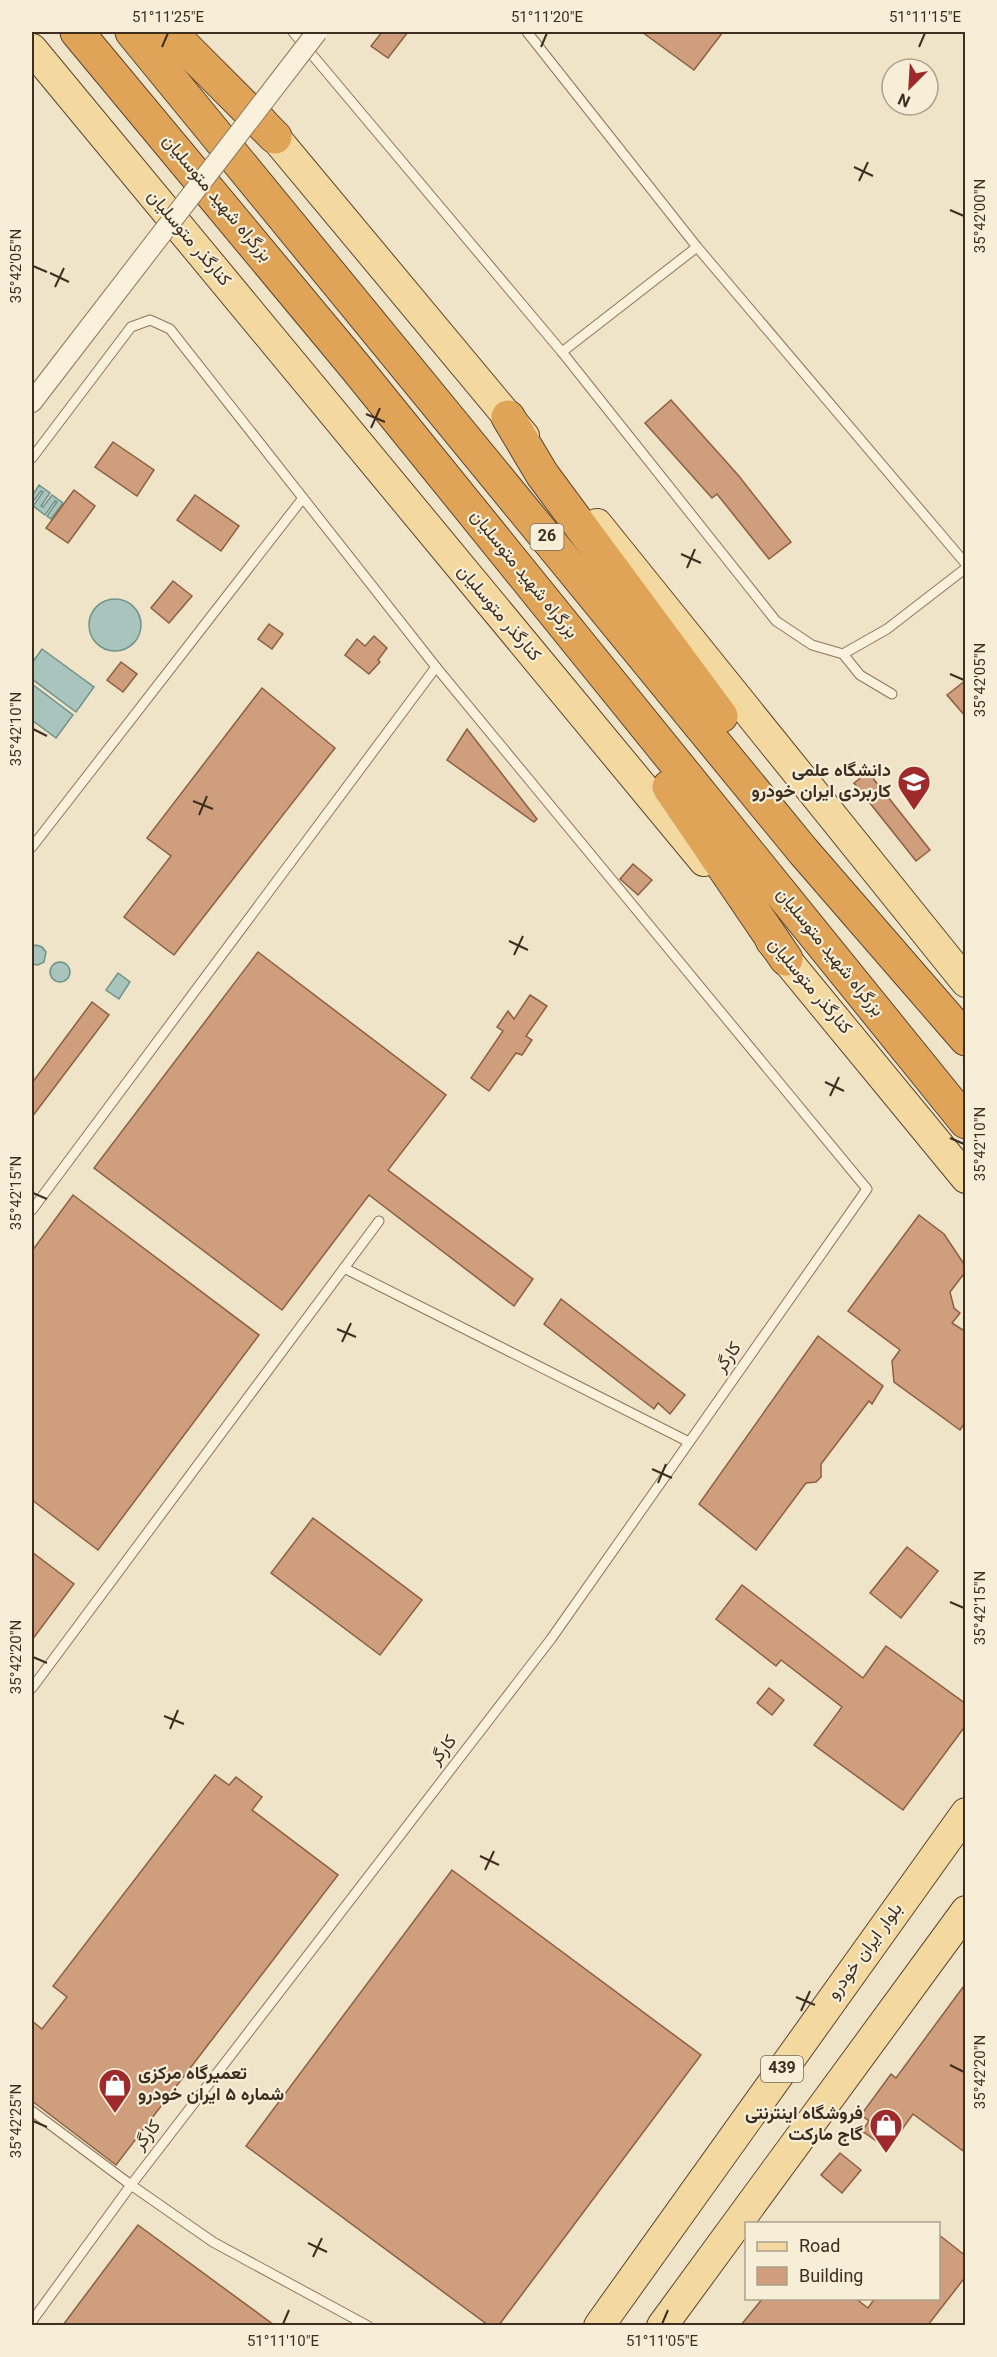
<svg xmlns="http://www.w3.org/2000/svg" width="997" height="2357" font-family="Georgia,Vazirmatn,serif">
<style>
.water{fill:#a9c4bc;stroke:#6f938a;stroke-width:1.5}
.building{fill:#cf9f7d;stroke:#8d5f41;stroke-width:1.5}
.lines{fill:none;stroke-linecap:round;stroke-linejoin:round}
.lane-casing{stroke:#8d765c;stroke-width:11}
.street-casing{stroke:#8d765c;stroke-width:22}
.primary-casing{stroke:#5b4430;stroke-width:32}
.highway-casing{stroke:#5b4430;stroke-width:35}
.lane{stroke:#faf1dc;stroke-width:9}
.street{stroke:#faf1dc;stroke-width:20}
.primary{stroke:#f3d9a0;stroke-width:30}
.highway{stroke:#e0a458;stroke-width:33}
.street-bridge-casing{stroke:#8d765c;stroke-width:22;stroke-linecap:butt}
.street-bridge{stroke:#faf1dc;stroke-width:20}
.ticks{fill:none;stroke:#3d2e20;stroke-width:2}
.labels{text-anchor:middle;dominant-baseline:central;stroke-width:4.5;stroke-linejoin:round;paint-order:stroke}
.shield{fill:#f7eed8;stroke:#756857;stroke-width:1.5}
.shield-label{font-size:16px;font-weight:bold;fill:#3d2e20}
.street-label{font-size:18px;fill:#3d2e20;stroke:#f7eed8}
.poi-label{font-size:18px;font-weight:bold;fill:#3d2e20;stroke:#f7eed8;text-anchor:end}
.neatline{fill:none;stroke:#3d2e20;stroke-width:2}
.ticks-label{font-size:15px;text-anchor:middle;fill:#3d2e20}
</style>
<rect width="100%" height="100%" fill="#f0e4c8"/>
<!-- water -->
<g class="water">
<path d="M39 485 50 493 41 506 43 507 52 495 63 503 51 519 47 516 57 502 55 501 45 515 33 506 43 492 41 491 32 503V496Z"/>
<circle cx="115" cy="625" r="26"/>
<path d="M42 649 94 687 76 712 32 679V663Z"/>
<path d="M32 684 73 715 56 738 32 720Z"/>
<path d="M36 945 42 947 46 952 44 962 38 965 32 964V946Z"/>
<circle cx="60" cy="972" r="10"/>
<path d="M118 973 130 982 119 999 106 990Z"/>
</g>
<!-- building -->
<g class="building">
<path d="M382 32H408L388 58 371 46Z"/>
<path d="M642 32H723L694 70Z"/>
<path d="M671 400 738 475 791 542 769 559 717 494 712 498 645 423Z"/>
<path d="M113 442 154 470 137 496 95 467Z"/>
<path d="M74 490 95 506 68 543 46 528Z"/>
<path d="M195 495 239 526 221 551 177 520Z"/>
<path d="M173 581 192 596 169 623 151 608Z"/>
<path d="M269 624 283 634 272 649 258 639Z"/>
<path d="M374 636 387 648 378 660 380 662 369 674 345 655 357 639 365 646Z"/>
<path d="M121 662 137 674 123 692 107 680Z"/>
<path d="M966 680V717L947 695Z"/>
<path d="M262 688 335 748 174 955 124 917 171 856 147 838Z"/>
<path d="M467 729 537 819 534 822 447 760Z"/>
<path d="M868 772 930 850 916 861 854 783Z"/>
<path d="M633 864 652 880 638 895 620 879Z"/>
<path d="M258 952 446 1095 388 1170 533 1279 514 1306 369 1195 282 1310 94 1168Z"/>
<path d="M530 995 547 1006 526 1036 532 1040 522 1055 516 1053 489 1091 471 1078 503 1031 497 1027 508 1011 514 1019Z"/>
<path d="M92 1002 109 1015 32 1117V1083Z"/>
<path d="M73 1195 259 1335 98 1550 32 1500V1251Z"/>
<path d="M919 1215 944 1234 966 1267V1271L950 1292 954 1308 960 1313 952 1323 966 1332V1421L960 1430 894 1382 892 1361 900 1350 848 1311Z"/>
<path d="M561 1299 685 1395 670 1414 658 1403 654 1409 544 1324Z"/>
<path d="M818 1336 883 1386 872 1404 869 1401 821 1464V1477L816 1482 806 1483 756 1550 699 1504Z"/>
<path d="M313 1518 422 1600 380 1655 271 1573Z"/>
<path d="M907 1547 938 1571 901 1618 870 1593Z"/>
<path d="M32 1552 74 1584 32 1640Z"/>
<path d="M742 1585 863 1678 886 1646 966 1704V1725L903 1810 814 1745 842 1707 781 1660 776 1666 716 1619Z"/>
<path d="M769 1688 784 1700 772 1715 757 1703Z"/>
<path d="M215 1775 229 1785 236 1777 262 1797 252 1810 338 1875 116 2165 32 2101V2021L42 2029 67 1997 53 1986Z"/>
<path d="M452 1870 701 2055 499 2325H488L246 2146Z"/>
<path d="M966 1983V2153L913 2114 888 2149 862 2131 869 2121 861 2115 891 2074 896 2078Z"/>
<path d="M840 2153 861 2170 842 2193 821 2175Z"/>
<path d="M138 2225 274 2325H63Z"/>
<path d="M939 2235 966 2256V2276L928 2325H741L763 2298H855L868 2308 875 2298H939Z"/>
</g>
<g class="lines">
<defs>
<g id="lane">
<path d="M293 32 562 352 776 621 812 645 843 654 887 629 966 568"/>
<path d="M527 32 697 247 966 564"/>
<path d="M562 352 697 247"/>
<path d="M32 458 131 327 150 320 170 329 436 667 867 1189 551 1639 131 2185 32 2321"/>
<path d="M843 654 860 675 892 694"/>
<path d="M32 847 303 498"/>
<path d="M32 1210 436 667"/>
<path d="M344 1268 689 1442"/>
<path d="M32 1688 379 1221"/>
<path d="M32 2111 131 2185 213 2242 368 2326"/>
</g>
<path id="street" d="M32 402 62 363"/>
<g id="primary">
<path d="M32 49 704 861"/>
<path d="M259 118 524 436"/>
<path d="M597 524 966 982"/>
<path d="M771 941 966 1178"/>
<path d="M599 2326 966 1813"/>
<path d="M662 2326 966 1911"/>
</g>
<g id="highway">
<path d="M77 32 357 369 966 1122"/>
<path d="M132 32 803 851 966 1039"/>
<path d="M170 32 275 137"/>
<path d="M508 417 542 474 721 716"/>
<path d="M669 787 786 959"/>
</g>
</defs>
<!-- lane casing -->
<use href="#lane" class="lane-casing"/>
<!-- street casing -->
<use href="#street" class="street-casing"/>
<!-- primary casing -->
<use href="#primary" class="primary-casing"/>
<!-- highway casing -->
<use href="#highway" class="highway-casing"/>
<!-- lane -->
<use href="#lane" class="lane"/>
<!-- street -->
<use href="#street" class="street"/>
<!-- primary -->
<use href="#primary" class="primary"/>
<!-- highway -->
<use href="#highway" class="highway"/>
<defs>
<path id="street-bridge" d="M62 363 317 32"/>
</defs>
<!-- street-bridge casing -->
<use href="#street-bridge" class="street-bridge-casing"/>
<!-- street-bridge -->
<use href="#street-bridge" class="street-bridge"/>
</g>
<!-- ticks -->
<path class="ticks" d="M162 47 168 33M541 47 547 33M919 47 925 33M854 167 873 176M859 181 868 162M950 210 964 216M33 266 47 272M50 273 69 282M55 287 64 268M366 414 385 422M371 428 380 408M681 554 701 563M687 568 695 549M950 674 964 680M33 729 47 736M193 801 213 809M199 815 207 796M509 941 528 950M514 955 523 936M825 1082 844 1091M830 1096 839 1077M950 1138 964 1144M33 1193 47 1199M337 1329 356 1337M342 1342 351 1323M652 1469 672 1478M658 1483 666 1464M950 1602 964 1608M33 1657 47 1663M164 1716 184 1724M170 1729 178 1710M480 1856 499 1865M485 1870 494 1851M796 1997 815 2005M801 2011 810 1991M950 2065 964 2072M33 2121 47 2127M308 2243 327 2252M313 2257 322 2238M283 2324 289 2310M662 2324 668 2310"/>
<!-- icons -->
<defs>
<symbol id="university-pin" viewBox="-11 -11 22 30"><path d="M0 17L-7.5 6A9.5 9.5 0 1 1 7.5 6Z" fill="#9e2a2b" stroke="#f7eed8"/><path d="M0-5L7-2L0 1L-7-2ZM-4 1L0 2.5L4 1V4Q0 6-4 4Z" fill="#fff"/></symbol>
<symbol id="shop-pin" viewBox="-11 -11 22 30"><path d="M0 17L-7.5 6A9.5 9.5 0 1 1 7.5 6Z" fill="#9e2a2b" stroke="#f7eed8"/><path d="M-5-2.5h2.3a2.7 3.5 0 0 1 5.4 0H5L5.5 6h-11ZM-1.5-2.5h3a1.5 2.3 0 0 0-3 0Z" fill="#fff"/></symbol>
</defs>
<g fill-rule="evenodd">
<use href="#university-pin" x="895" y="763" width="38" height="52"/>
<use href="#shop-pin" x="96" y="2066" width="38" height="52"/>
<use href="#shop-pin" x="867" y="2106" width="38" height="52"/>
</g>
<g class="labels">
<!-- shield labels -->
<g class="shield">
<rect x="530.5" y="524" width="33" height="26" rx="4.5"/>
<rect x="761" y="2056" width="42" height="26" rx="4.5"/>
</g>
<g class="shield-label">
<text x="547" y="537">26</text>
<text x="782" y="2069">439</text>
</g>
<!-- street labels -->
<g class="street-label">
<text transform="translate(216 199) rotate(50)">بزرگراه شهید متوسلیان</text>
<text transform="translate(188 239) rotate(50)">کنارگذر متوسلیان</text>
<text transform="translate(523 575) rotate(51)">بزرگراه شهید متوسلیان</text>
<text transform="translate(498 614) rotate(50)">کنارگذر متوسلیان</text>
<text transform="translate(829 953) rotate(51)">بزرگراه شهید متوسلیان</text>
<text transform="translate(809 987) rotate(50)">کنارگذر متوسلیان</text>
<text transform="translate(729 1358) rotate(-55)">کارگر</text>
<text transform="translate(444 1751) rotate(-52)">کارگر</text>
<text transform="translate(866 1952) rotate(-54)">بلوار ایران خودرو</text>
<text transform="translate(148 2136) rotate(-52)">کارگر</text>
</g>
<!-- poi labels -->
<g class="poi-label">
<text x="891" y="772">دانشگاه علمی<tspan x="891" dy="21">کاربردی ایران خودرو</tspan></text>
<text x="138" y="2075" text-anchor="start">تعمیرگاه مرکزی<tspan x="138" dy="21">شماره ۵ ایران خودرو</tspan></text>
<text x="863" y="2115">فروشگاه اینترنتی<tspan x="863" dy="21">گاج مارکت</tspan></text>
</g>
</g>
<!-- border -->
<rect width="997" height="2357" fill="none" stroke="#f7eed8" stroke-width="66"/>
<!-- legend -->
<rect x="745" y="2222" width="195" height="78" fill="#f7eed8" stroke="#ada18e" stroke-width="1.5"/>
<rect x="757" y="2242" width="30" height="9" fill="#f3d9a0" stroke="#ada18e" stroke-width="1.5"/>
<text x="799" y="2252" font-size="18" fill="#3d2e20">Road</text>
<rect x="757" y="2267" width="30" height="18" fill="#cf9f7d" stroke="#ada18e" stroke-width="1.5"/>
<text x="799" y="2282" font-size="18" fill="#3d2e20">Building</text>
<!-- north arrow -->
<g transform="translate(910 87) rotate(204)"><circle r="28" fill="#f7eed8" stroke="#ada18e" stroke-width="1.5"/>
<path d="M0-4.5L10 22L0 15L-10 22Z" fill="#9e2a2b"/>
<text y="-9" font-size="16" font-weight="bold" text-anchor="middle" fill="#3d2e20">N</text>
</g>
<rect x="33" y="33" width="931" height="2291" class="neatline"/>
<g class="ticks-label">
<text x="168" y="22">51°11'25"E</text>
<text x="547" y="22">51°11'20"E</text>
<text x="925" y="22">51°11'15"E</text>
<text transform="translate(980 216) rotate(-90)" y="5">35°42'00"N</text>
<text transform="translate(16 266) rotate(-90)" y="5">35°42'05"N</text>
<text transform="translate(980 680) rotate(-90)" y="5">35°42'05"N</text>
<text transform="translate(16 729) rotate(-90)" y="5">35°42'10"N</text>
<text transform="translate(980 1144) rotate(-90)" y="5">35°42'10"N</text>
<text transform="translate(16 1193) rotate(-90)" y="5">35°42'15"N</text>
<text transform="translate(980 1608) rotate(-90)" y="5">35°42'15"N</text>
<text transform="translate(16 1657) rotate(-90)" y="5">35°42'20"N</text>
<text transform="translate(980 2072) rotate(-90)" y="5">35°42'20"N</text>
<text transform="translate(16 2121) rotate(-90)" y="5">35°42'25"N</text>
<text x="283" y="2346">51°11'10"E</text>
<text x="662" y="2346">51°11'05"E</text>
</g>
</svg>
